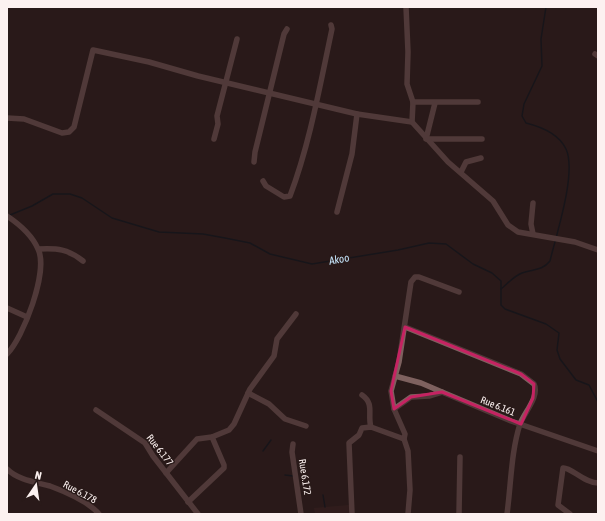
<svg xmlns="http://www.w3.org/2000/svg" width="605" height="521" font-family="'Asap Condensed',sans-serif">
<style>
.built{fill:#382120}
.lines{fill:none;stroke-linecap:round;stroke-linejoin:round}
.stream{stroke:#02101b;stroke-width:1.5}
.street{stroke:#7e615f;stroke-width:5.5}
.marked{fill:none;stroke:#c52362;stroke-width:3;stroke-linejoin:round}
.labels{text-anchor:middle;dominant-baseline:central;stroke-width:3;stroke-linejoin:round;paint-order:stroke}
.street-label{font-size:10px;fill:#fcf1f0;stroke:#291a19}
.water-label{font-size:11px;font-style:italic;fill:#c7e6fd;stroke:#291a19}
</style>
<rect width="100%" height="100%" fill="#291a19"/>
<!-- built -->
<path class="built" d="M349 505V514H315L314 508Z"/>
<g class="lines">
<!-- stream -->
<g class="stream">
<path d="M10 215 32 206 53 194H70L82 198 112 218 159 232 203 234 225 238 250 243 270 254 312 264 398 250 429 243 446 244 473 264 492 273 501 281V305L505 309 546 324 559 333 557 350 560 359 576 380 589 385 598 402"/>
<path d="M501 289C508 283 514 276 522 273 533 269 542 271 550 261 556 235 577 173 566 149 559 134 542 127 526 123L522 116 524 104 542 66 541 39 546 7"/>
<path d="M263 451 271 440"/>
<path d="M285 475 293 476"/>
<path d="M323 495 325 507"/>
</g>
<!-- street -->
<g class="street">
<path d="M406 7 408 52 407 84 413 102 412 122"/>
<path d="M595 54 598 56"/>
<path d="M413 102H478"/>
<path d="M435 103 426 139H482"/>
<path d="M7 118 24 119 62 133 69 132 74 127 93 50 149 62 198 76 357 114 412 122 448 162 493 201 508 225 518 232 575 242 598 250"/>
<path d="M214 139 218 124 217 116 237 39"/>
<path d="M254 162 255 152 284 34 287 29"/>
<path d="M461 172 466 162 481 158"/>
<path d="M263 181 266 186 284 197 290 196C310 143 320 85 332 29L331 25"/>
<path d="M337 212 352 154 357 114"/>
<path d="M7 216C19 224 32 235 38 249 49 271 23 338 7 354"/>
<path d="M533 234 531 224 533 203"/>
<path d="M39 249C57 248 68 249 83 261"/>
<path d="M7 308 27 317"/>
<path d="M405 327 521 374 534 384C540 396 524 413 520 424 511 452 511 485 507 514"/>
<path d="M395 376 421 383 442 392"/>
<path d="M248 393 269 404 285 419 306 426"/>
<path d="M362 395C375 404 367 415 371 427"/>
<path d="M394 409 391 391 399 362 411 282 415 277H419L459 292"/>
<path d="M96 410 145 443 153 456 198 514"/>
<path d="M404 439 408 451 410 490 408 514"/>
<path d="M293 444 292 452 301 514"/>
<path d="M7 469C18 480 35 482 50 486 66 492 88 501 99 514"/>
<path d="M166 473 197 439 212 437 229 430 234 424 250 389 274 356 277 339 296 314"/>
<path d="M188 502 224 468V465L212 437"/>
<path d="M352 514 349 443 359 435 362 428 371 427 404 439 405 434 394 409 411 397 429 396 442 392 511 421 598 451"/>
<path d="M459 514 460 457"/>
<path d="M570 514 558 505 563 468C571 467 584 483 598 483"/>
</g>
</g>
<!-- marked area -->
<path d="M0 0H605V521H0ZM405 327 521 374 534 384 533 398 521 424 442 392 411 397 394 409 391 391Z" fill="#291a19" fill-opacity=".55" fill-rule="evenodd"/>
<path class="marked" d="M405 327 521 374 534 384 533 398 521 424 442 392 411 397 394 409 391 391Z"/>
<g class="labels">
<!-- street labels -->
<g class="street-label">
<text transform="translate(498 406) rotate(22)">Rue 6.161</text>
<text transform="translate(160 450) rotate(52)">Rue 6.177</text>
<text transform="translate(305 477) rotate(81)">Rue 6.172</text>
<text transform="translate(80 492) rotate(28)">Rue 6.178</text>
</g>
<!-- water labels -->
<g class="water-label">
<text transform="translate(339 259) rotate(-10)">Akoo</text>
</g>
</g>
<!-- border -->
<rect width="605" height="521" fill="none" stroke="#fcf1f0" stroke-width="16"/>
<!-- north arrow -->
<g transform="translate(36 485) rotate(13)" stroke="#291a19" stroke-width="3" paint-order="stroke">
<path d="M0-3L7 15L0 10L-7 15Z" fill="#fcf1f0"/>
<text y="-6" font-size="11" font-weight="bold" text-anchor="middle" fill="#fcf1f0">N</text>
</g>
</svg>
